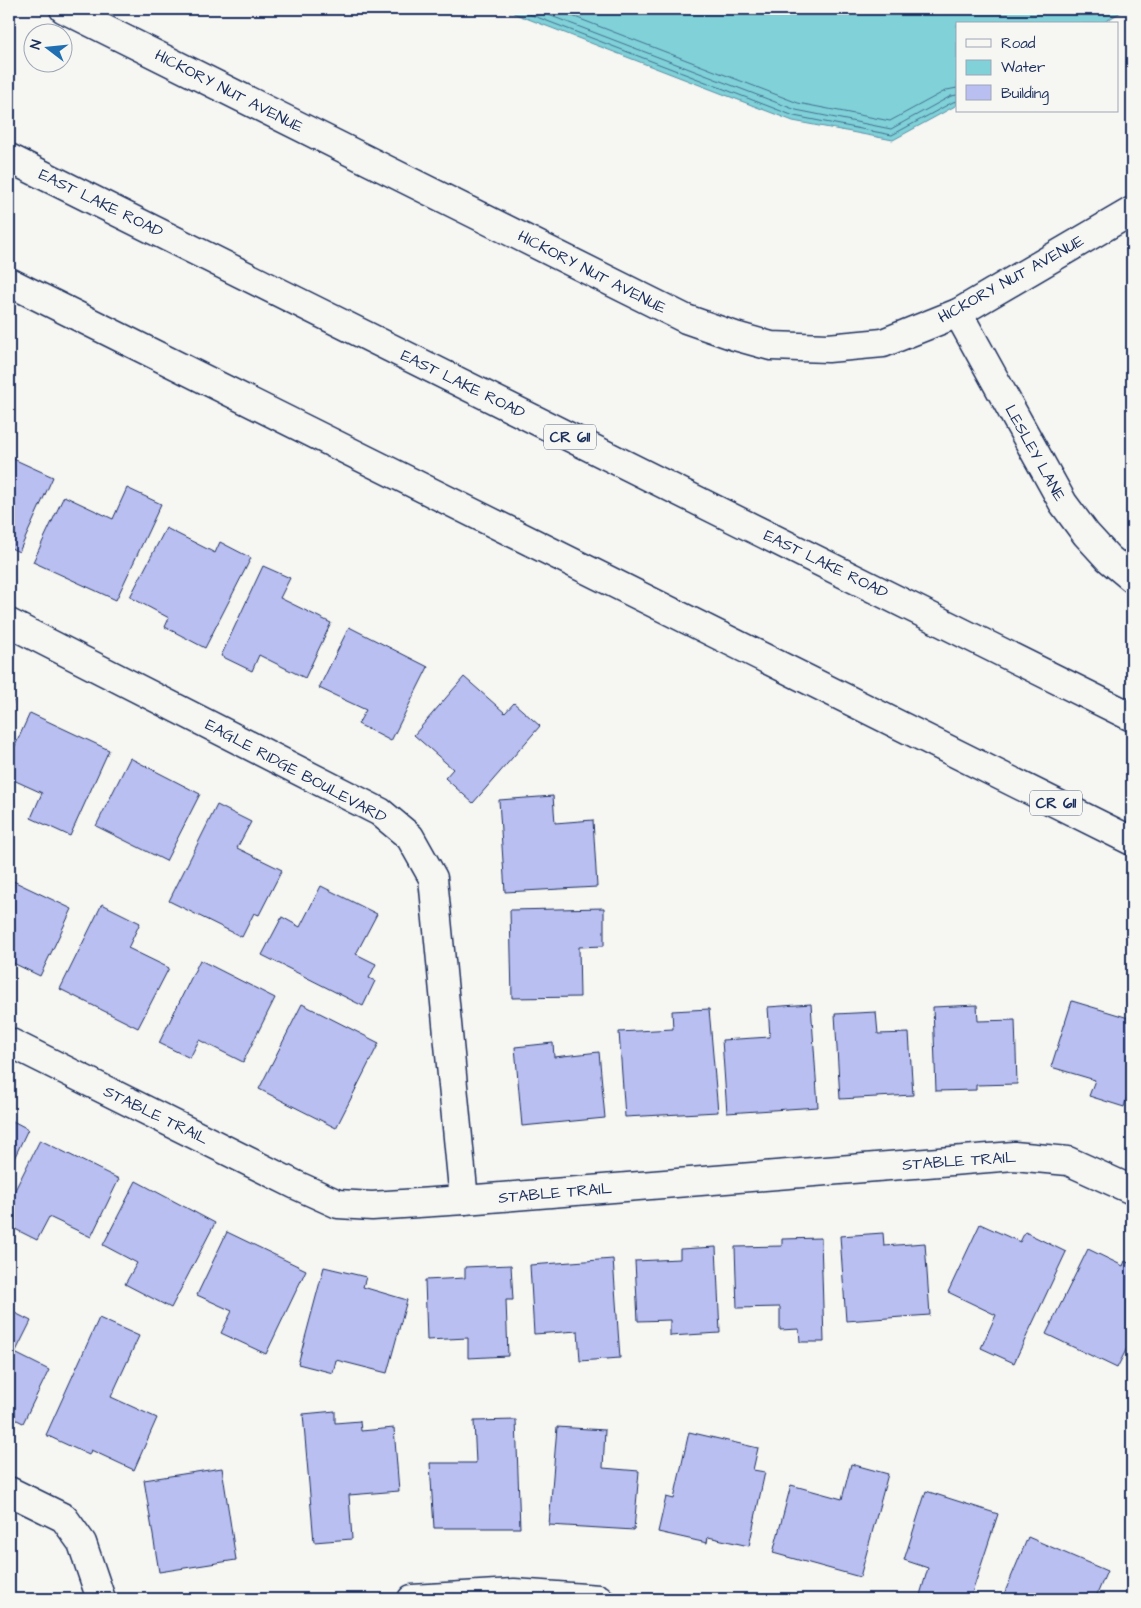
<svg xmlns="http://www.w3.org/2000/svg" width="1141" height="1608" font-family="'Architects Daughter',sans-serif">
<style>
.water{fill:#80d1d8;stroke:#5890a7}
.lines{fill:none;stroke-linecap:round;stroke-linejoin:round}
.shore{stroke:#43708f;stroke-width:1}
.building{fill:#babff1;stroke:#1b2f5e}
.minor-casing{stroke:#1b2f5e;stroke-width:31}
.primary-casing{stroke:#1b2f5e;stroke-width:31}
.minor{stroke:#f6f6f2;stroke-width:28}
.primary{stroke:#f6f6f2;stroke-width:28}
.labels{text-anchor:middle;dominant-baseline:central;stroke-width:4;stroke-linejoin:round;paint-order:stroke}
.shield{fill:#f6f6f2;stroke:#5d6b8a;stroke-width:1}
.shield-label{font-size:15px;font-weight:bold;fill:#1b2f5e}
.street-label{font-size:16px;fill:#1b2f5e;stroke:#f6f6f2}
</style>
<rect width="100%" height="100%" fill="#f6f6f2"/>
<filter id="ink" filterUnits="userSpaceOnUse"><feTurbulence type="fractalNoise" baseFrequency=".02" numOctaves="2"/><feDisplacementMap in="SourceGraphic" scale="10" xChannelSelector="R" yChannelSelector="G"/><feConvolveMatrix kernelMatrix="1 2 1 2 8 2 1 2 1" color-interpolation-filters="sRGB"/></filter>
<g filter="url(#ink)">
<!-- water -->
<path class="water" d="M505 9H1126L1101 24H957V105L893 140 793 121 518 15Z"/>
<g class="lines">
<!-- shore -->
<g class="shore">
<path d="M516 9 794 116 892 135 953 102 957 101"/>
<path d="M533 9 796 110 891 129 951 96 957 95"/>
<path d="M554 9 798 103 890 121 947 90 957 88"/>
</g>
</g>
<!-- building -->
<g class="building">
<path d="M9 457 53 477 19 552 9 547Z"/>
<path d="M127 488 161 504 116 600 33 562 64 496 113 519Z"/>
<path d="M166 528 215 553 220 542 251 558 205 648 165 627 169 618 130 597Z"/>
<path d="M263 566 290 578 280 598 331 623 305 678 259 655 252 671 221 656Z"/>
<path d="M349 627 428 667 391 741 358 724 366 710 319 688Z"/>
<path d="M464 677 505 713 514 703 540 726 473 803 445 778 453 769 414 735Z"/>
<path d="M9 699 13 701 9 711Z"/>
<path d="M30 713 109 750 70 836 31 818 42 793 9 778V759Z"/>
<path d="M130 758 200 794 166 861 96 826Z"/>
<path d="M553 796 555 823 593 820 597 887 505 892 499 800Z"/>
<path d="M217 805 251 822 237 848 282 870 259 915 254 913 242 937 169 901Z"/>
<path d="M9 879 72 909 40 976 9 961Z"/>
<path d="M321 886 377 914 356 954 376 964 369 978 375 981 363 1006 262 955 282 917 300 927Z"/>
<path d="M102 904 140 923 128 948 169 968 138 1028 60 989Z"/>
<path d="M604 908V946L579 947 580 997 512 998 510 910Z"/>
<path d="M200 960 275 998 243 1062 199 1040 190 1058 159 1043Z"/>
<path d="M1072 1001 1132 1019V1079L1124 1107 1089 1096 1095 1080 1051 1067Z"/>
<path d="M302 1004 379 1043 336 1128 259 1089Z"/>
<path d="M811 1004 818 1107 727 1113 722 1040 770 1037 768 1007Z"/>
<path d="M977 1005 978 1021 1015 1020 1017 1084 976 1085V1090L936 1091 933 1007Z"/>
<path d="M709 1009 718 1112 625 1117 619 1032 673 1029 672 1011Z"/>
<path d="M876 1012 878 1034 909 1033 913 1095 840 1099 835 1014Z"/>
<path d="M553 1043 554 1057 599 1052 605 1118 522 1126 515 1047Z"/>
<path d="M9 1119 28 1129 9 1169Z"/>
<path d="M40 1140 119 1179 91 1237 49 1217 37 1240 9 1226V1202Z"/>
<path d="M136 1181 215 1223 171 1308 125 1284 137 1263 103 1245Z"/>
<path d="M980 1224 1020 1242 1025 1232 1066 1252 1014 1363 981 1348 996 1315 948 1292Z"/>
<path d="M227 1232 306 1270 266 1354 221 1333 232 1311 197 1295Z"/>
<path d="M883 1233 884 1246 925 1243 930 1315 846 1321 840 1236Z"/>
<path d="M821 1238 824 1342H800L799 1329 780 1330V1307L737 1308 735 1247 782 1246V1239Z"/>
<path d="M716 1247 720 1333 670 1336V1320L638 1321 635 1261 680 1259V1249Z"/>
<path d="M1088 1249 1123 1266 1125 1261 1132 1265V1338L1117 1368 1046 1334Z"/>
<path d="M613 1259 620 1358 580 1361 578 1331 534 1334 530 1265Z"/>
<path d="M511 1265 513 1300H506L508 1356 468 1358V1338L427 1340 425 1280 465 1278V1267Z"/>
<path d="M324 1267 366 1277 363 1287 407 1300 387 1373 336 1360 333 1373 298 1364Z"/>
<path d="M9 1310 31 1321 15 1353 49 1370 23 1423 9 1416Z"/>
<path d="M99 1318 139 1336 111 1397 157 1418 134 1470 91 1450 89 1455 46 1435Z"/>
<path d="M335 1411V1423L360 1421 361 1431 394 1428 399 1491 349 1495 352 1539 314 1542 303 1414Z"/>
<path d="M516 1420 520 1528H434L430 1463H476L474 1421Z"/>
<path d="M557 1427 605 1430 603 1468 639 1471 634 1530 549 1525Z"/>
<path d="M689 1432 758 1448 753 1470 765 1472 749 1546 708 1537 707 1543 658 1532 666 1497 674 1499Z"/>
<path d="M851 1464 888 1474 860 1577 773 1553 791 1485 842 1499Z"/>
<path d="M222 1468 236 1560 159 1572 144 1480Z"/>
<path d="M926 1491 998 1514 970 1599H933L920 1595 928 1568 904 1560Z"/>
<path d="M1028 1537 1107 1571 1095 1599H1002Z"/>
</g>
<g class="lines">
<defs>
<g id="minor">
<path d="M64 9 686 319 735 336 771 346 828 348 883 343 958 313 1132 211"/>
<path d="M958 313 1063 503 1086 534 1108 558 1132 578"/>
<path d="M9 623 380 812 410 837 433 878 464 1200"/>
<path d="M9 1042 296 1185 338 1204 372 1206 464 1200 1014 1156 1068 1161 1132 1190"/>
<path d="M9 1491 64 1518 82 1543 101 1599"/>
<path d="M412 1599 514 1593 599 1599"/>
</g>
<g id="primary">
<path d="M9 158 1132 717"/>
<path d="M9 282 1132 841"/>
</g>
</defs>
<!-- minor casing -->
<use href="#minor" class="minor-casing"/>
<!-- primary casing -->
<use href="#primary" class="primary-casing"/>
<!-- minor -->
<use href="#minor" class="minor"/>
<!-- primary -->
<use href="#primary" class="primary"/>
</g>
</g>
<g class="labels">
<!-- shield labels -->
<g class="shield">
<rect x="544" y="424.5" width="52" height="25" rx="4"/>
<rect x="1030" y="790.5" width="52" height="25" rx="4"/>
</g>
<g class="shield-label">
<text x="570" y="437">CR 611</text>
<text x="1056" y="803">CR 611</text>
</g>
<!-- street labels -->
<g class="street-label">
<text transform="translate(229 91) rotate(27)">HICKORY NUT AVENUE</text>
<text transform="translate(101 203) rotate(26)">EAST LAKE ROAD</text>
<text transform="translate(592 272) rotate(27)">HICKORY NUT AVENUE</text>
<text transform="translate(1011 279) rotate(-29)">HICKORY NUT AVENUE</text>
<text transform="translate(463 384) rotate(26)">EAST LAKE ROAD</text>
<text transform="translate(1035 453) rotate(61)">LESLEY LANE</text>
<text transform="translate(826 564) rotate(26)">EAST LAKE ROAD</text>
<text transform="translate(296 771) rotate(28)">EAGLE RIDGE BOULEVARD</text>
<text transform="translate(156 1115) rotate(26)">STABLE TRAIL</text>
<text transform="translate(959 1161) rotate(-4)">STABLE TRAIL</text>
<text transform="translate(555 1193) rotate(-5)">STABLE TRAIL</text>
</g>
</g>
<!-- margin -->
<rect width="1141" height="1608" fill="none" stroke="#f6f6f2" stroke-width="30"/>
<rect x="15" y="15" width="1111" height="1578" fill="none" stroke="#1b2f5e" stroke-width="2" filter="url(#ink)"/>
<!-- legend -->
<rect x="956" y="22" width="162" height="90" fill="#f6f6f2" stroke="#9ea6b7"/>
<rect x="966" y="39" width="25" height="8" fill="#f6f6f2" stroke="#9ea6b7"/>
<text x="1001" y="48" font-size="15" fill="#1b2f5e">Road</text>
<rect x="966" y="60" width="25" height="15" fill="#80d1d8" stroke="#9ea6b7"/>
<text x="1001" y="72" font-size="15" fill="#1b2f5e">Water</text>
<rect x="966" y="85" width="25" height="15" fill="#babff1" stroke="#9ea6b7"/>
<text x="1001" y="98" font-size="15" fill="#1b2f5e">Building</text>
<!-- north arrow -->
<g transform="translate(48 48) rotate(286)"><circle r="24" fill="#f6f6f2" stroke="#9ea6b7"/>
<path d="M0-4L9 19L0 12L-9 19Z" fill="#1f6fb2"/>
<text y="-8" font-size="14" font-weight="bold" text-anchor="middle" fill="#1b2f5e">N</text>
</g>
</svg>
